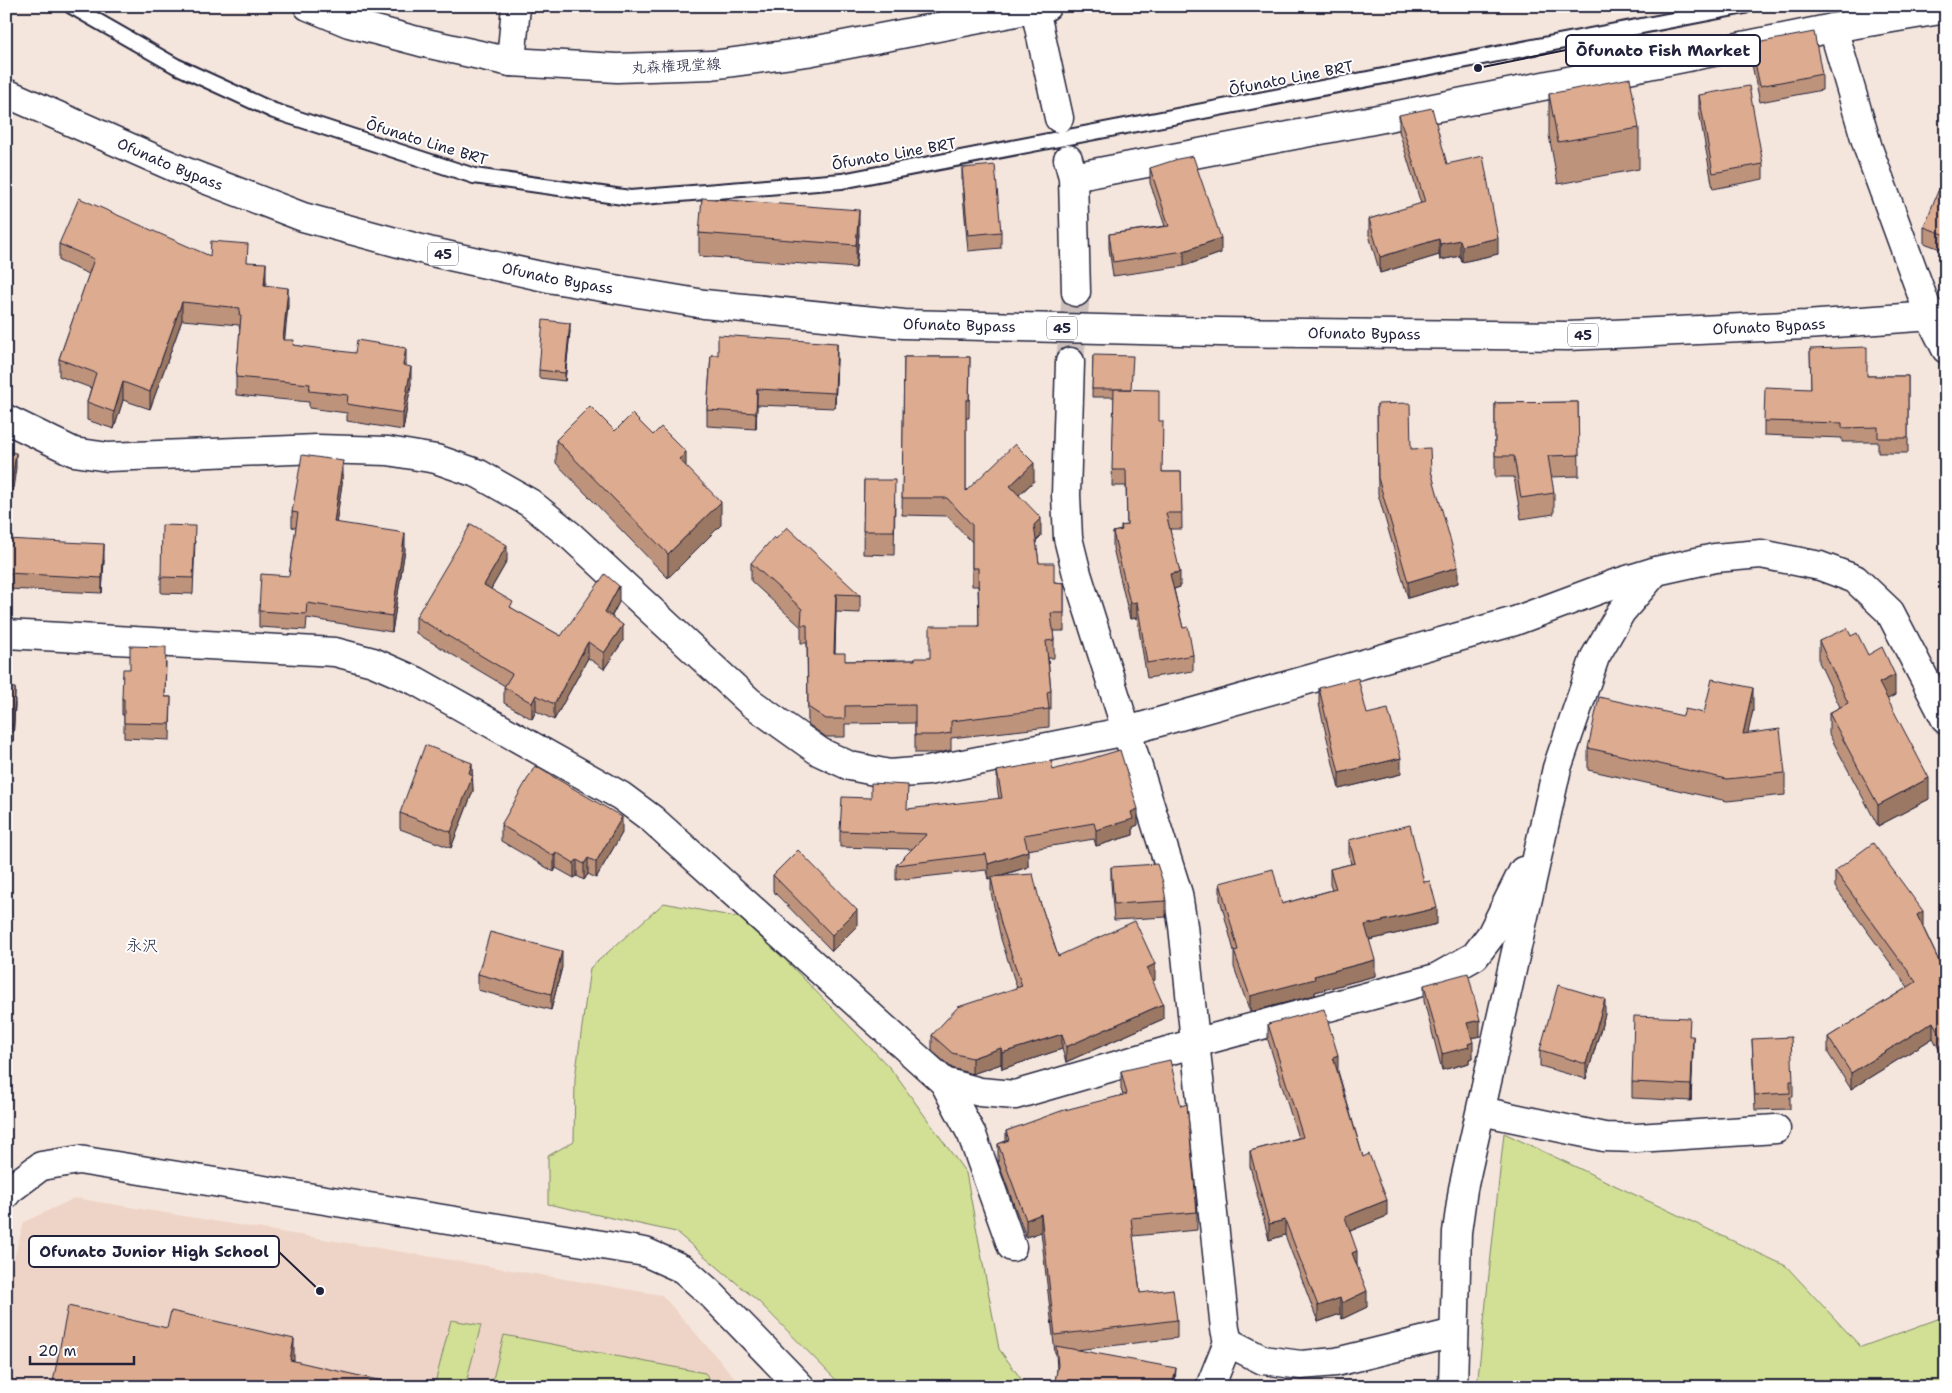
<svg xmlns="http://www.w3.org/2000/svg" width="1952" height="1393" font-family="'Shantell Sans','Klee One',sans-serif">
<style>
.built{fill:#eed4c6}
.green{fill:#d1e094;stroke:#7a8168}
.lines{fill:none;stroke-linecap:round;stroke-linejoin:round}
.street-tunnel{stroke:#cbbfbd;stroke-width:28;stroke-dasharray:28 14;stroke-linecap:butt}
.lane-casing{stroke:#22223b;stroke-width:18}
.street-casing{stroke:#22223b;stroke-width:31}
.secondary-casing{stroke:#22223b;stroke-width:31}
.highway-casing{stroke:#22223b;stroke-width:31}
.lane{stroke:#fff;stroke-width:14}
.street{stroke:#fff;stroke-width:28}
.secondary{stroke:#fff;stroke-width:28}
.highway{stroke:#fff;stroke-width:28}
.wall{fill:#be937b;stroke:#22223b}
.shaded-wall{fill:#9b7864;stroke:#22223b}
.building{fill:#ddab8f;stroke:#22223b}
.labels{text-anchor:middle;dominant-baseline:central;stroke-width:4;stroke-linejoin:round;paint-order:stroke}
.shield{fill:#fff;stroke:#646476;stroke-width:1}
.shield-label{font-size:14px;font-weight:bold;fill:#22223b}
.street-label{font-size:15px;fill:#22223b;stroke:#fff}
.neighbourhood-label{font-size:16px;fill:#22223b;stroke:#fff}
.leader{fill:none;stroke:#22223b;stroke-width:2}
.callout-dot{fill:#22223b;stroke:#fff;stroke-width:2}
.callout{fill:#fff;stroke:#22223b;stroke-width:2}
.callout-label{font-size:16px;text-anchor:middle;font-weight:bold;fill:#22223b}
</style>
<rect width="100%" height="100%" fill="#f5e6dd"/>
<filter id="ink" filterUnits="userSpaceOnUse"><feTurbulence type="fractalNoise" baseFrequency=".02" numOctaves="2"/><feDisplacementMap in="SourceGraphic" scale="10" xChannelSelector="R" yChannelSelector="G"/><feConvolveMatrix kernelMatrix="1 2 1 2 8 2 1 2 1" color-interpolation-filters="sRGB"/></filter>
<g filter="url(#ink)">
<!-- built -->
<path class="built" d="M75 1198 662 1295 743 1387H6V1286L24 1222Z"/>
<!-- green -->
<g class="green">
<path d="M664 903 746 919 891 1069 966 1173 999 1349 1027 1387H843L759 1302 676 1232 548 1204V1156L574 1141 575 1078 590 968Z"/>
<path d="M1504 1133 1786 1266 1861 1347 1946 1316V1387H1477Z"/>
<path d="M451 1320 481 1325 465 1387H434Z"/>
<path d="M504 1335 705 1373 716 1387H491Z"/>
</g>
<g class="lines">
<!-- street-tunnel -->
<path class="street-tunnel" d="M1070 362 1076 292"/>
<defs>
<path id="lane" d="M71 6 176 66 274 111 474 176 630 198 842 181 1745 6"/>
<g id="street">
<path d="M1035 9 1059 118"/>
<path d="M1833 28 1868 148 1930 317 1946 349"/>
<path d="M1068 159 1073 177 1076 292"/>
<path d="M1073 177 1368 121 1833 28 1946 9"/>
<path d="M1070 362 1066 495 1068 538 1077 574 1178 894 1183 926 1225 1329 1228 1342 1210 1387"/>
<path d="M6 419 74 452 108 457 317 449 388 451 436 459 479 474 530 503 572 537 750 702 820 752 850 766 889 774 928 771 1127 731 1515 621 1614 584 1656 571 1715 558 1761 554 1820 566 1855 579 1890 612 1946 720"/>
<path d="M6 634 335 652 373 662 416 681 621 796 652 819 944 1082 972 1135 1012 1247"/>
<path d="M944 1082 980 1092 1015 1095 1195 1043 1436 978 1475 956 1491 935 1523 871"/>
<path d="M1481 1111 1604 1137 1637 1138 1776 1129"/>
<path d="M6 1194 9 1190 41 1166 79 1160 645 1252 683 1269 711 1294 801 1387"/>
<path d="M1228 1342 1263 1360 1301 1365 1336 1362 1454 1333"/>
<path d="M1453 1387 1457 1232 1463 1189 1557 768 1595 657 1621 612 1656 571"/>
</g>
<g id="secondary">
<path d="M308 6 349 23 421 42 511 62 617 68 712 65 807 52 1047 6"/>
<path d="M511 62 516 6"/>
</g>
<g id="highway">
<path id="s1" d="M6 93 176 168 303 217 432 252 554 279 704 304 904 324 1220 332 1568 336 1806 325 1946 315"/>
</g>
</defs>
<!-- lane casing -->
<use href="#lane" class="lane-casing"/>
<!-- street casing -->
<use href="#street" class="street-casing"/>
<!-- secondary casing -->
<use href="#secondary" class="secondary-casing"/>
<!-- highway casing -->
<use href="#highway" class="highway-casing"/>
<!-- lane -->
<use href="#lane" class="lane"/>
<!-- street -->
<use href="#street" class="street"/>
<!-- secondary -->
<use href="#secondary" class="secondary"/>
<!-- highway -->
<use href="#highway" class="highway"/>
</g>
<!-- wall -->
<g class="wall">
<path d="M1751 44 1822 74V90L1760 102 1751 60Z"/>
<path d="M1549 94 1639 128V169L1558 184 1549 135Z"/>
<path d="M1699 95 1763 164V179L1713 189 1699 111Z"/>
<path d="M1399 115 1447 164 1498 254 1462 262 1460 256 1440 260 1439 255 1380 273 1369 235V219L1421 204 1399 131Z"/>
<path d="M962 168 1001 232V248L968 251 962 184Z"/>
<path d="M1150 168 1221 253 1184 266 1113 276 1109 248V234L1165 226 1150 183Z"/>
<path d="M1946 194V251L1924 243V227Z"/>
<path d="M699 233 859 234 856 268 699 256Z"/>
<path d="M59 244 210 256 248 262 266 281V286L288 305 284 340 294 345 406 366 411 384 403 430 347 421V413L309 408V402L236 395V377L240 332 239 325 182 320 150 409 123 400 114 429 87 420V402L91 388 59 376V359L89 274 59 261Z"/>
<path d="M570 331 565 381 539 378V370Z"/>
<path d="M1810 349 1867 376H1908V453H1878V442H1842V438L1764 435V421L1811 389Z"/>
<path d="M711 355 837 359 835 408 757 405 756 429 707 426V410Z"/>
<path d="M1093 355 1159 421 1162 472H1181L1182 529H1170L1180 587 1174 589 1183 628 1193 655V671L1147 678 1137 618 1130 619 1113 548V532L1121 530V526L1127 525 1126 486H1112L1114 397H1092Z"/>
<path d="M904 357H970L969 418H966V491L1034 481 1019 495 1041 536 1036 541 1039 563 1054 582 1064 583V631H1053L1054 640V658H1048L1051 691V709H1049V727L951 738V750L939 753H915V723L845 724V737H826L808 724 807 643H801V627L751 581V563L860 595V613L836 612 835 653 845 661 915 660 930 658 979 626 978 586H972V542L947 516 902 515Z"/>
<path d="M1578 402 1579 476 1551 477 1554 493V514L1521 519 1514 477H1495V403Z"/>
<path d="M1377 404 1411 449 1431 471 1458 583 1408 598 1378 494Z"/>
<path d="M615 431 653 435 686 466 721 525 668 578 556 463V440Z"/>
<path d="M343 477 336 522 405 549 392 632 307 618 306 630 259 627V611L289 576 296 528 292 527V512Z"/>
<path d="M864 480 895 503 894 555 863 554Z"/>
<path d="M6 539 104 560 102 593 6 589Z"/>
<path d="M195 541 193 594 161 593V577Z"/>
<path d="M507 561 491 589 513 609 561 636 619 602 612 616 623 641 604 669 588 658 554 720 536 711 532 719 504 703V687L505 686 416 633V617Z"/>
<path d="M1851 636 1868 655 1895 695 1887 699 1929 799 1878 826 1829 734V713L1840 707 1819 662V641Z"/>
<path d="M166 663 165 697H171L170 740 124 738V715H122V699L130 669Z"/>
<path d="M6 675 9 687 15 704 13 741H6Z"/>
<path d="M1319 688 1367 714 1401 774 1339 789 1319 704Z"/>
<path d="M1753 710 1747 733 1785 773V795L1727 801 1588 770V748L1683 716Z"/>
<path d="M1053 770 1138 825 1133 827V835L1096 846 1094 839 1027 850 1028 867 997 877 1039 899 1058 956 1155 980 1152 981 1163 1019 1066 1062 1062 1049 1002 1069 1001 1064 972 1074 952 1068 932 1051V1035L1017 988 1001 939 991 892V878L988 879 986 870 896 880V865L912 849 840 847V831L999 799 997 786V771Z"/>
<path d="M472 775 473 791 451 848 400 829V813Z"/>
<path d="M501 825 622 833 596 878 588 874 584 880 577 876 574 878 556 868 554 872 501 841Z"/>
<path d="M1349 840 1424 882 1437 924 1369 940 1375 976 1315 992V995L1250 1012 1234 967V951L1220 899V883L1282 904 1332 890 1330 885V869L1351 864 1349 856Z"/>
<path d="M1111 867 1166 901V917L1114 920 1111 883Z"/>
<path d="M1835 871 1923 927 1946 976V1062L1933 1038 1851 1089 1828 1053V1037L1908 987 1835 887Z"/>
<path d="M773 875 857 926 832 951 773 891Z"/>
<path d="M562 967 551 1010 478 990V974Z"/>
<path d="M1424 985 1480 1036 1471 1038 1473 1058 1469 1059V1063L1442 1070 1424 1001Z"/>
<path d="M1605 1014 1586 1079 1540 1066V1050Z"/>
<path d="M1268 1024 1338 1071 1363 1157 1387 1216 1350 1231 1357 1266 1367 1307 1342 1319 1340 1314 1318 1322 1285 1235 1269 1240 1250 1166V1151L1298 1138 1268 1040Z"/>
<path d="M1690 1036 1693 1052 1691 1101 1632 1098V1082Z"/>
<path d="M1752 1039 1793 1081V1097H1790V1109L1755 1110Z"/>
<path d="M1121 1071 1197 1212V1230L1133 1236 1140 1293 1177 1320V1338L1076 1350 1176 1384 1175 1387H1054L1057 1371 1056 1353H1055L1041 1232 1026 1237 998 1162V1144L1006 1141V1131L1123 1095 1121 1089Z"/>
<path d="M1946 1226V1258L1938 1254V1238Z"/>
</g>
<!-- shaded-wall -->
<g class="shaded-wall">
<path d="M859 210V234L856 268V245Z"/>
<path d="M1221 238V253L1184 266V251Z"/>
<path d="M1498 238V254L1462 262V246Z"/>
<path d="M1439 239V255L1380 273V257Z"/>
<path d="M1460 240V256L1440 260V244Z"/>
<path d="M266 263V281L264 303V285Z"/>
<path d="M288 288V305L283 357V340Z"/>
<path d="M182 302V320L150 409V392Z"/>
<path d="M570 323V331L565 381V373Z"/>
<path d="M837 343V359L835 408V393Z"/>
<path d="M406 348V366L403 365Z"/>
<path d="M411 367V384L403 430V413Z"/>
<path d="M123 382V400L114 429V412Z"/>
<path d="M757 389V405L756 429V413Z"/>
<path d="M686 452V475L679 459Z"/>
<path d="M16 453V468L6 538V522Z"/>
<path d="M343 461V477L334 538V522Z"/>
<path d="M1034 463V481L1010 503V486Z"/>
<path d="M721 502V525L668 578V554Z"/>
<path d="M1041 518V536L1034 543V525Z"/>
<path d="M405 533V549L392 632V616Z"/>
<path d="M104 544V560L102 593V578Z"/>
<path d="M507 545V561L484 601V585Z"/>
<path d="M1458 567V583L1408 598V582Z"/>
<path d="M1180 572V587L1170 590V574Z"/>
<path d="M619 586V602L605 628V612Z"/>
<path d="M836 594V612L834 670V653Z"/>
<path d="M1137 602V618L1130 619V603Z"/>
<path d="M623 625V641L604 669V653Z"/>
<path d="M588 642V658L554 720V704Z"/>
<path d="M1895 675V695L1879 704V683Z"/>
<path d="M15 688V704L13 741V725Z"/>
<path d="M1753 688V710L1743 756V734Z"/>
<path d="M536 695V711L532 719V703Z"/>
<path d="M1401 758V774L1339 789V773Z"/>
<path d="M472 763 473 791 451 848V832Z"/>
<path d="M1929 778V799L1878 826V805Z"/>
<path d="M1138 809V825L1133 827V835L1096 846V830L1131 812Z"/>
<path d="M622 817V833L596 878V862Z"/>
<path d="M1028 851V867L988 879V864Z"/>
<path d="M556 852V868L554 872V856Z"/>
<path d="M588 858V874L584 880V864Z"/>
<path d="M577 860V876L574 878V863Z"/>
<path d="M1437 908V924L1365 941V925Z"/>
<path d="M857 910V926L832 951V935Z"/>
<path d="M1923 911V927L1917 931V915Z"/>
<path d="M562 951V967L551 1010V994Z"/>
<path d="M1375 960V976L1315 992V995L1250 1012V996L1314 976Z"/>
<path d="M1155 964V980L1147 983V968Z"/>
<path d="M1605 999V1014L1586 1079V1064Z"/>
<path d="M1163 1004V1019L1066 1062V1047Z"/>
<path d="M1480 1020V1036L1467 1039V1023Z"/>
<path d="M1933 1022V1038L1851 1089V1073Z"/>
<path d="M1062 1034V1049L1002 1069V1053Z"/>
<path d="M1693 1036V1052L1691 1101V1085Z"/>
<path d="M1473 1042V1058L1469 1059V1063L1442 1070V1054Z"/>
<path d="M1001 1048V1064L972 1074V1058Z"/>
<path d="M1338 1055V1071L1333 1072V1057Z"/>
<path d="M1387 1200V1216L1345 1233V1217Z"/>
<path d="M1041 1214V1232L1026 1237V1220Z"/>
<path d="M1285 1220V1235L1269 1240V1224Z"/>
<path d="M1357 1251V1267L1352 1253Z"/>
<path d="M1367 1291V1307L1342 1319V1303Z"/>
<path d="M1340 1298V1314L1318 1322V1306Z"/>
<path d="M294 1339V1362L290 1360Z"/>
<path d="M1176 1368 1175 1387H1172Z"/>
</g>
<!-- building -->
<g class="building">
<path d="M1814 32 1822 74 1760 86 1751 44Z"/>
<path d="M1630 78 1639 128 1558 142 1549 94Z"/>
<path d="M1749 86 1763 164 1713 173 1699 95Z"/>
<path d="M1432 108 1447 164 1483 156 1498 238 1462 246 1460 240 1440 244 1439 239 1380 257 1369 219 1425 202 1399 115Z"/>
<path d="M1193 156 1221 238 1184 251 1113 262 1109 234 1169 226 1150 168 1178 159Z"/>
<path d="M995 165 1001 232 968 235 962 168Z"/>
<path d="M1938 191 1946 194V235L1924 227Z"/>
<path d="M79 198 210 256 211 241 248 244 247 262 266 263 264 285 288 288 283 340H294L293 345 355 353 357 340 406 348 403 365 411 367 403 413 347 404 348 395 309 391 310 384 236 377 241 315H239L240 308 182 302 150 392 123 382 114 412 87 402 96 373 59 359 94 259 59 244Z"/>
<path d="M702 198 859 210 856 245 699 233Z"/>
<path d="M543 320 570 323 565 373 539 370Z"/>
<path d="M718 335 837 343 835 393 757 389 756 413 707 410 711 355H718Z"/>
<path d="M1867 347V376H1908V438H1878V427L1842 428V423L1764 421 1765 387 1811 389 1810 349Z"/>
<path d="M1093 355 1133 356 1131 389H1092Z"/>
<path d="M904 357H970L969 400H966V491L1015 444 1034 463 1010 486 1041 518 1034 525 1039 563H1054V582L1064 583V613H1051L1054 640 1046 641 1051 691 1047 692 1049 709 951 721V733L939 735H915V705L845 706V719H826L808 707 807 625H801L802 609 751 563 774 537 776 539 787 527 860 595 836 594 834 653H845V661L915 660V658H930V626H979L978 568H972V525L947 498H902Z"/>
<path d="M1114 389 1159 390V421H1163L1162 472H1181L1182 513H1166L1180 572 1170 574 1183 628 1188 627 1193 655 1147 663 1137 602 1130 603 1113 532 1122 530 1121 526 1127 525 1126 470H1112Z"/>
<path d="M1578 402 1579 455 1548 456 1554 493 1521 498 1514 456H1495V403Z"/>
<path d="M1410 403 1411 449 1430 448 1431 471 1458 567 1408 582 1378 478 1377 404Z"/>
<path d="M590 406 615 431 632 414 653 435 661 427 686 452 679 459 721 502 668 554 556 440Z"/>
<path d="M6 451 16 453 6 522Z"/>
<path d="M302 455 343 461 334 522 405 533 392 616 307 603 306 614 259 611 261 574 289 576 298 513 292 512Z"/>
<path d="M864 480H895L894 531H863Z"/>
<path d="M471 524 507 545 484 585 513 602 510 607 561 636 605 574 619 586 605 612 623 625 604 653 588 642 554 704 536 695 532 703 504 687 512 674 416 617Z"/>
<path d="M162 525 195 526 193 578 161 577Z"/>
<path d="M6 539 104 544 102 578 6 573Z"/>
<path d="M1847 628 1851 636 1857 633 1868 655 1882 647 1895 675 1879 683 1929 778 1878 805 1829 713 1848 703 1819 641Z"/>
<path d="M130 646 166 647 165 697H171L170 724 124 723V699H122L123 669H130Z"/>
<path d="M6 675H9L8 687 15 688 13 725H6Z"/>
<path d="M1358 678 1367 714 1388 709 1401 758 1339 773 1319 688Z"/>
<path d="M1712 679 1753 688 1743 734 1780 729 1785 773 1727 779 1588 748 1599 697 1683 716 1685 709 1704 713Z"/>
<path d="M425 745 472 763 469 773 473 775 451 832 400 813Z"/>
<path d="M1120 750 1138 809 1131 812 1133 819 1096 830 1094 823 1024 835 1028 851 988 864 986 854 896 865 927 834 840 831 842 797 871 798V783L908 785 907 809 1002 798 997 771 1051 761 1053 770Z"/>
<path d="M535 766 622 817 596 862 588 858 584 864 577 860 574 863 556 852 554 856 501 825Z"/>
<path d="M1410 825 1424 882 1430 881 1437 908 1365 925 1375 960 1314 976 1315 979 1250 996 1234 951 1238 950 1220 883 1273 869 1282 904 1336 889 1330 869 1355 863 1349 840Z"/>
<path d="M1873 843 1923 911 1917 915 1946 976V1046L1933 1022 1851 1073 1828 1037 1916 982 1835 871Z"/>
<path d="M798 850 857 910 832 935 773 875Z"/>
<path d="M1157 864 1163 882 1166 901 1114 904 1111 867Z"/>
<path d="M1033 874 1039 899 1058 956 1135 921 1155 964 1147 968 1163 1004 1066 1047 1062 1034 1002 1053 1001 1048 972 1058 952 1053 932 1035 958 1007 1022 986 1001 924 991 877Z"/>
<path d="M490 932 562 951 551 994 478 974Z"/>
<path d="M1468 973 1480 1020 1467 1023 1473 1042 1468 1044 1469 1047 1442 1054 1424 985Z"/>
<path d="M1558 985 1605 999 1586 1064 1540 1050Z"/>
<path d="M1324 1009 1338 1055 1333 1057 1363 1157 1369 1154 1387 1200 1345 1217 1357 1251 1352 1253 1367 1291 1342 1303 1340 1298 1318 1306 1285 1220 1269 1224 1250 1151 1303 1137 1268 1024Z"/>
<path d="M1634 1016 1690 1018 1689 1036H1693L1691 1085 1632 1082Z"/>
<path d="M1791 1037 1793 1081H1790V1093L1755 1095 1752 1039Z"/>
<path d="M1170 1060 1181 1106 1187 1104 1197 1212 1131 1218 1140 1293 1173 1289 1177 1320 1055 1335 1041 1214 1026 1220 998 1144 1009 1140 1006 1131 1061 1111 1127 1094 1121 1071Z"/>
<path d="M1946 1226V1242L1938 1238Z"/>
<path d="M68 1306 167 1328 171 1311 294 1339 290 1360 395 1384 394 1387H164L158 1386V1387H52Z"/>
<path d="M1056 1346 1176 1368 1172 1387H1054L1058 1365Z"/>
</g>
</g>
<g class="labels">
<!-- shield labels -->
<g class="shield">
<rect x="428" y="242.5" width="30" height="23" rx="4"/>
<rect x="1047" y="316.5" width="30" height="23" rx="4"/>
<rect x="1568" y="323.5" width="30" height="23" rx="4"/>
</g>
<g class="shield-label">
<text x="443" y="254">45</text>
<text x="1062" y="328">45</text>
<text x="1583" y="335">45</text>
</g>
<!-- street labels -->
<g class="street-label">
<text transform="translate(676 66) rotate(-3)">丸森権現堂線</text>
<text transform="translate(1291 78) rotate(-11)">Ōfunato Line BRT</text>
<text transform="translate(427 142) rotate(17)">Ōfunato Line BRT</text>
<text transform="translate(894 154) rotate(-10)">Ōfunato Line BRT</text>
<text stroke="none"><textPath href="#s1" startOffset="179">Ofunato Bypass</textPath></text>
<text stroke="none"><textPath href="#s1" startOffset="584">Ofunato Bypass</textPath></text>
<text stroke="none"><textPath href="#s1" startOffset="989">Ofunato Bypass</textPath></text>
<text stroke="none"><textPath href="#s1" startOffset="1799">Ofunato Bypass</textPath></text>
<text stroke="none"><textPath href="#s1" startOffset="1394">Ofunato Bypass</textPath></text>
</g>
<!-- neighbourhood labels -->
<g class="neighbourhood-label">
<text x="142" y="945">永沢</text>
</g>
</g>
<!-- callouts -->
<path class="leader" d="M1478 68L1566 50M320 1291L279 1252"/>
<g class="callout-dot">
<circle cx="1478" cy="68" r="5"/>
<circle cx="320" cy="1291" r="5"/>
</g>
<g class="callout">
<rect x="1566" y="35" width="194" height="31" rx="5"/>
<rect x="29" y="1236" width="250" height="31" rx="5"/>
</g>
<g class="callout-label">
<text x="1663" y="56">Ōfunato Fish Market</text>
<text x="154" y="1257">Ofunato Junior High School</text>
</g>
<!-- margin -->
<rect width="1952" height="1393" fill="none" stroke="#fff" stroke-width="25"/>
<rect x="12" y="12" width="1927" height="1368" fill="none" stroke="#22223b" stroke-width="2" filter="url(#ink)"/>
<!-- scale -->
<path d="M30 1356v8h104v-8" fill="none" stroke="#22223b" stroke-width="2.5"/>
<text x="38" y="1356" font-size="15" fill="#22223b" stroke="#ffffff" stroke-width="4" paint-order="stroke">20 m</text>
</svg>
